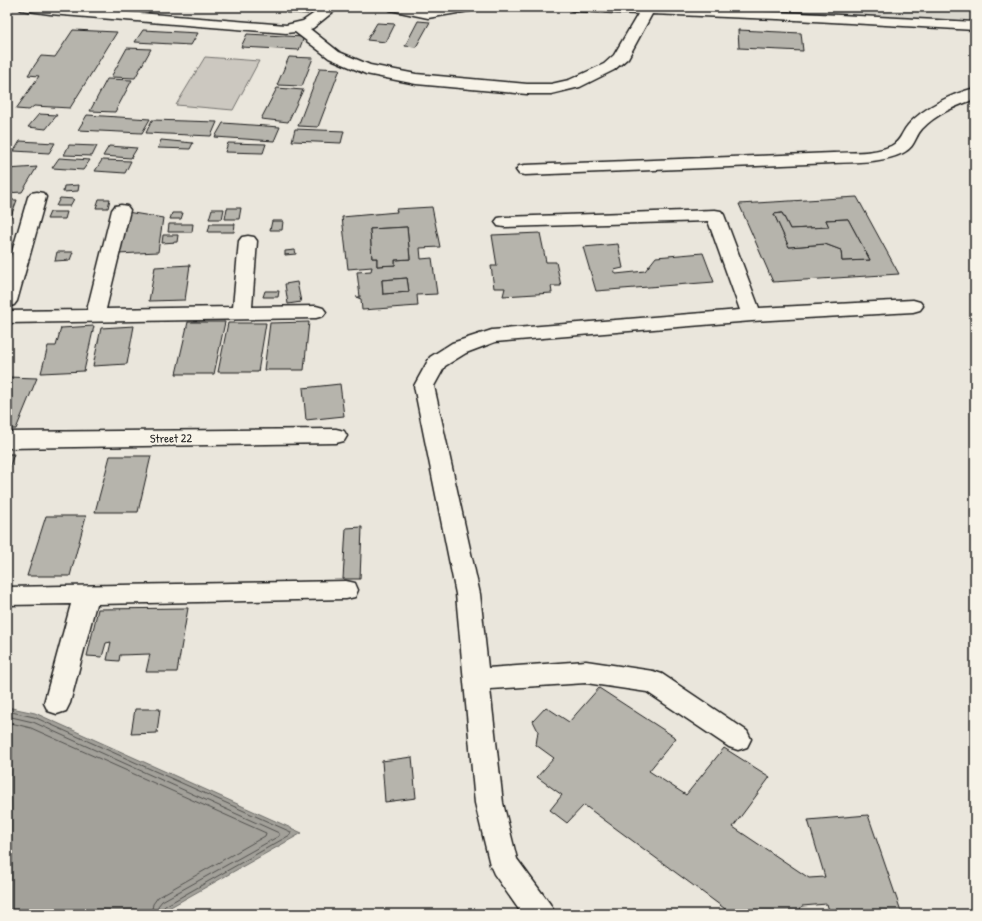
<svg xmlns="http://www.w3.org/2000/svg" width="982" height="921" font-family="'Patrick Hand',sans-serif">
<style>
.built{fill:#dad7ce}
.green{fill:#ccc8c0;stroke:#74726e}
.water{fill:#a3a19a;stroke:#6d6c68}
.lines{fill:none;stroke-linecap:round;stroke-linejoin:round}
.shore{stroke:#52514e;stroke-width:1}
.building{fill:#b6b4ac;stroke:#1c1c1c;fill-rule:evenodd}
.minor-casing{stroke:#1c1c1c;stroke-width:3}
.minor{fill:#f7f3e8;fill-rule:evenodd}
.labels{text-anchor:middle;dominant-baseline:central;stroke-width:4;stroke-linejoin:round;paint-order:stroke}
.street-label{font-size:12px;fill:#1c1c1c;stroke:#f7f3e8}
</style>
<rect width="100%" height="100%" fill="#eae6dc"/>
<filter id="ink" filterUnits="userSpaceOnUse"><feTurbulence type="fractalNoise" baseFrequency=".025" numOctaves="2"/><feDisplacementMap in="SourceGraphic" scale="8" xChannelSelector="R" yChannelSelector="G"/><feConvolveMatrix kernelMatrix="1 2 1 2 8 2 1 2 1" color-interpolation-filters="sRGB"/></filter>
<g filter="url(#ink)">
<!-- built -->
<path class="built" d="M675 7H975V22Z"/>
<!-- green -->
<path class="green" d="M205 57 259 61 233 110 176 105Z"/>
<!-- water -->
<path class="water" d="M7 707 35 713 302 833 167 909 166 914H7Z"/>
<g class="lines">
<!-- shore -->
<g class="shore">
<path d="M7 711 34 717 291 832 290 835 165 906 163 908V914"/>
<path d="M7 716 33 722 279 833V836L162 901 158 906V914"/>
<path d="M7 722 31 728 266 833 265 836 158 897 153 904 151 914"/>
</g>
</g>
<!-- building -->
<g class="building">
<path d="M289 7H311L308 14 286 13Z"/>
<path d="M418 21 430 22 416 47 405 46Z"/>
<path d="M377 23 395 24 386 42 367 40Z"/>
<path d="M73 30 117 32 70 108 34 106 29 110 16 109 39 76 28 75 41 56 55 57Z"/>
<path d="M143 30 198 33 191 45 135 42Z"/>
<path d="M738 30 801 33 803 51 739 48Z"/>
<path d="M247 34 304 37 299 50 241 47Z"/>
<path d="M127 48 151 49 135 78 111 77Z"/>
<path d="M289 57 313 58 302 86 277 85Z"/>
<path d="M320 68 340 69 318 127 298 126Z"/>
<path d="M107 79 132 80 115 112 90 111Z"/>
<path d="M277 88 303 90 288 122 261 119Z"/>
<path d="M39 114 57 115 46 129 28 127Z"/>
<path d="M87 115 150 119 142 133 78 130Z"/>
<path d="M152 120 217 122 211 136 146 133Z"/>
<path d="M223 123 280 127 274 141 215 137Z"/>
<path d="M295 129 344 131 341 143 292 141Z"/>
<path d="M161 140 193 143 190 149 158 148Z"/>
<path d="M20 141 55 143 49 153 14 151Z"/>
<path d="M228 143 266 144 263 153 225 152Z"/>
<path d="M69 145 97 146 92 156 64 155Z"/>
<path d="M109 146 137 148 131 158 103 156Z"/>
<path d="M59 158 90 160 83 170 52 168Z"/>
<path d="M102 160 131 161 125 173 95 171Z"/>
<path d="M37 167 22 192 7 193V169Z"/>
<path d="M79 185 78 191 63 192 64 186Z"/>
<path d="M857 197 899 274 773 282 739 204ZM782 213 790 229 829 227 826 220 848 219 870 260 842 261 841 250 825 244 789 247 774 214Z"/>
<path d="M60 198 74 199 70 206H56Z"/>
<path d="M99 199H110L108 208H96Z"/>
<path d="M7 200H17L10 219H7Z"/>
<path d="M432 207 440 247 420 248 421 259 432 258 437 294 417 295 418 306 362 310 361 299 356 297H360L357 272 371 271 372 267 348 269 342 217 397 212 396 209ZM407 227 410 259 395 260V265L377 266V258H372L370 229ZM407 278 409 292 383 294 382 280Z"/>
<path d="M227 208H241L239 219H225Z"/>
<path d="M212 209H224L222 219H209Z"/>
<path d="M50 212H67L65 219H47Z"/>
<path d="M127 212 163 218 158 252 118 254Z"/>
<path d="M172 213H183L181 219H170Z"/>
<path d="M782 213 790 229 829 227 826 220 848 219 870 260 842 261 841 250 825 244 789 247 774 214Z"/>
<path d="M272 221H283L282 230H270Z"/>
<path d="M169 224H193L192 232H168Z"/>
<path d="M210 224H235L234 232H208Z"/>
<path d="M407 227 410 259 395 260V265L377 266V258H372L370 229Z"/>
<path d="M540 233 546 262H556L561 286H551L552 293 503 296 505 288H494L491 266H497L492 235Z"/>
<path d="M163 235H178L177 242 162 243Z"/>
<path d="M618 244 623 268 614 270 616 274 645 271 656 257 703 253 714 282 596 291 583 247Z"/>
<path d="M295 250 296 254 285 255V251Z"/>
<path d="M57 252H73L70 260 55 261Z"/>
<path d="M190 265 185 300 149 301 155 267Z"/>
<path d="M407 278 409 292 383 294 382 280Z"/>
<path d="M297 282 301 302 288 304 285 284Z"/>
<path d="M265 291H279L278 297H263Z"/>
<path d="M188 322H225L214 374H176Z"/>
<path d="M309 322 304 370H264L270 323Z"/>
<path d="M228 323H266L258 372H218Z"/>
<path d="M94 326 84 371 41 373 48 346H56L61 328Z"/>
<path d="M134 326 127 364 93 366 101 328Z"/>
<path d="M7 377 37 378 16 429H7Z"/>
<path d="M340 384 344 416 306 420 303 388Z"/>
<path d="M7 454H14L7 474Z"/>
<path d="M110 456H151L138 512H95Z"/>
<path d="M46 516H86L70 576H27Z"/>
<path d="M362 527 360 579H343L346 528Z"/>
<path d="M188 608 177 672H146L150 654 120 655 119 661 107 660 111 642 106 643 102 657 87 656 98 609Z"/>
<path d="M599 688 676 738 649 771 686 795 724 748 770 777 733 827 809 878 825 877 808 820 868 815 902 914H830L827 904 802 906 797 914H732L584 805 567 823 550 810 562 795 537 777 554 758 536 745 538 731 533 721 546 707 569 722Z"/>
<path d="M135 709H160L157 733 131 734Z"/>
<path d="M412 757 416 798 385 802 382 761Z"/>
</g>
<g class="lines">
<defs>
<g id="minor">
<path d="M19 7H66L286 25 303 21 323 7H339L313 28 310 29 339 52 370 65 416 74 527 84H551L569 80 604 64 614 55 638 14 576 11 571 10 569 7H685L975 22V30L778 19 652 14 628 58 614 70 580 87 551 94H527L416 84 366 74 329 58 295 32 286 33 50 14 21 10Z"/>
<path d="M388 7H415L428 10 446 7H476L474 10 469 11 428 18 390 10Z"/>
<path d="M975 88V99C956 106 936 114 922 129 914 138 916 146 903 153 882 163 856 162 833 163L525 175 519 174 516 170 519 166 525 165 833 153C852 152 874 154 891 146 901 141 901 133 908 125 924 107 952 94 975 88Z"/>
<path d="M37 192 43 193 46 197 17 301 14 305 7 307V269L28 197 31 193Z"/>
<path d="M121 205 127 206 130 210 106 309 233 307 239 241 242 237 248 236 254 237 257 241 252 307 316 306 323 308 326 312 323 316 316 318 7 323V311L87 310 112 210 115 206Z"/>
<path d="M715 210 721 211 724 215 759 308 913 300 920 302 923 306 920 310 913 312 752 321 495 342 466 353 445 366 434 386 480 594 488 668 586 661 653 671 662 674 747 731 751 739 747 747 738 750 729 747 647 692 586 683 490 689 503 803 517 859 550 904 555 914H522L494 874 490 865 475 803 456 594 414 386 430 357 452 343 492 330 740 310 708 221 504 227 498 226 495 222 498 218 504 217Z"/>
<path d="M336 429 344 431 347 436 344 441 336 443 7 448V432Z"/>
<path d="M346 581 355 583 358 590 355 597 346 599 96 604 70 703 66 711 57 714 48 711 44 703 71 604 7 605V587Z"/>
</g>
</defs>
<!-- minor casing -->
<use href="#minor" class="minor-casing"/>
<!-- minor -->
<use href="#minor" class="minor"/>
</g>
</g>
<g class="labels">
<!-- street labels -->
<g class="street-label">
<text transform="translate(171 438) rotate(-1)">Street 22</text>
</g>
</g>
<!-- margin -->
<rect width="982" height="921" fill="none" stroke="#f7f3e8" stroke-width="24"/>
<rect x="12" y="12" width="958" height="897" fill="none" stroke="#1c1c1c" stroke-width="1.5" filter="url(#ink)"/>
</svg>
